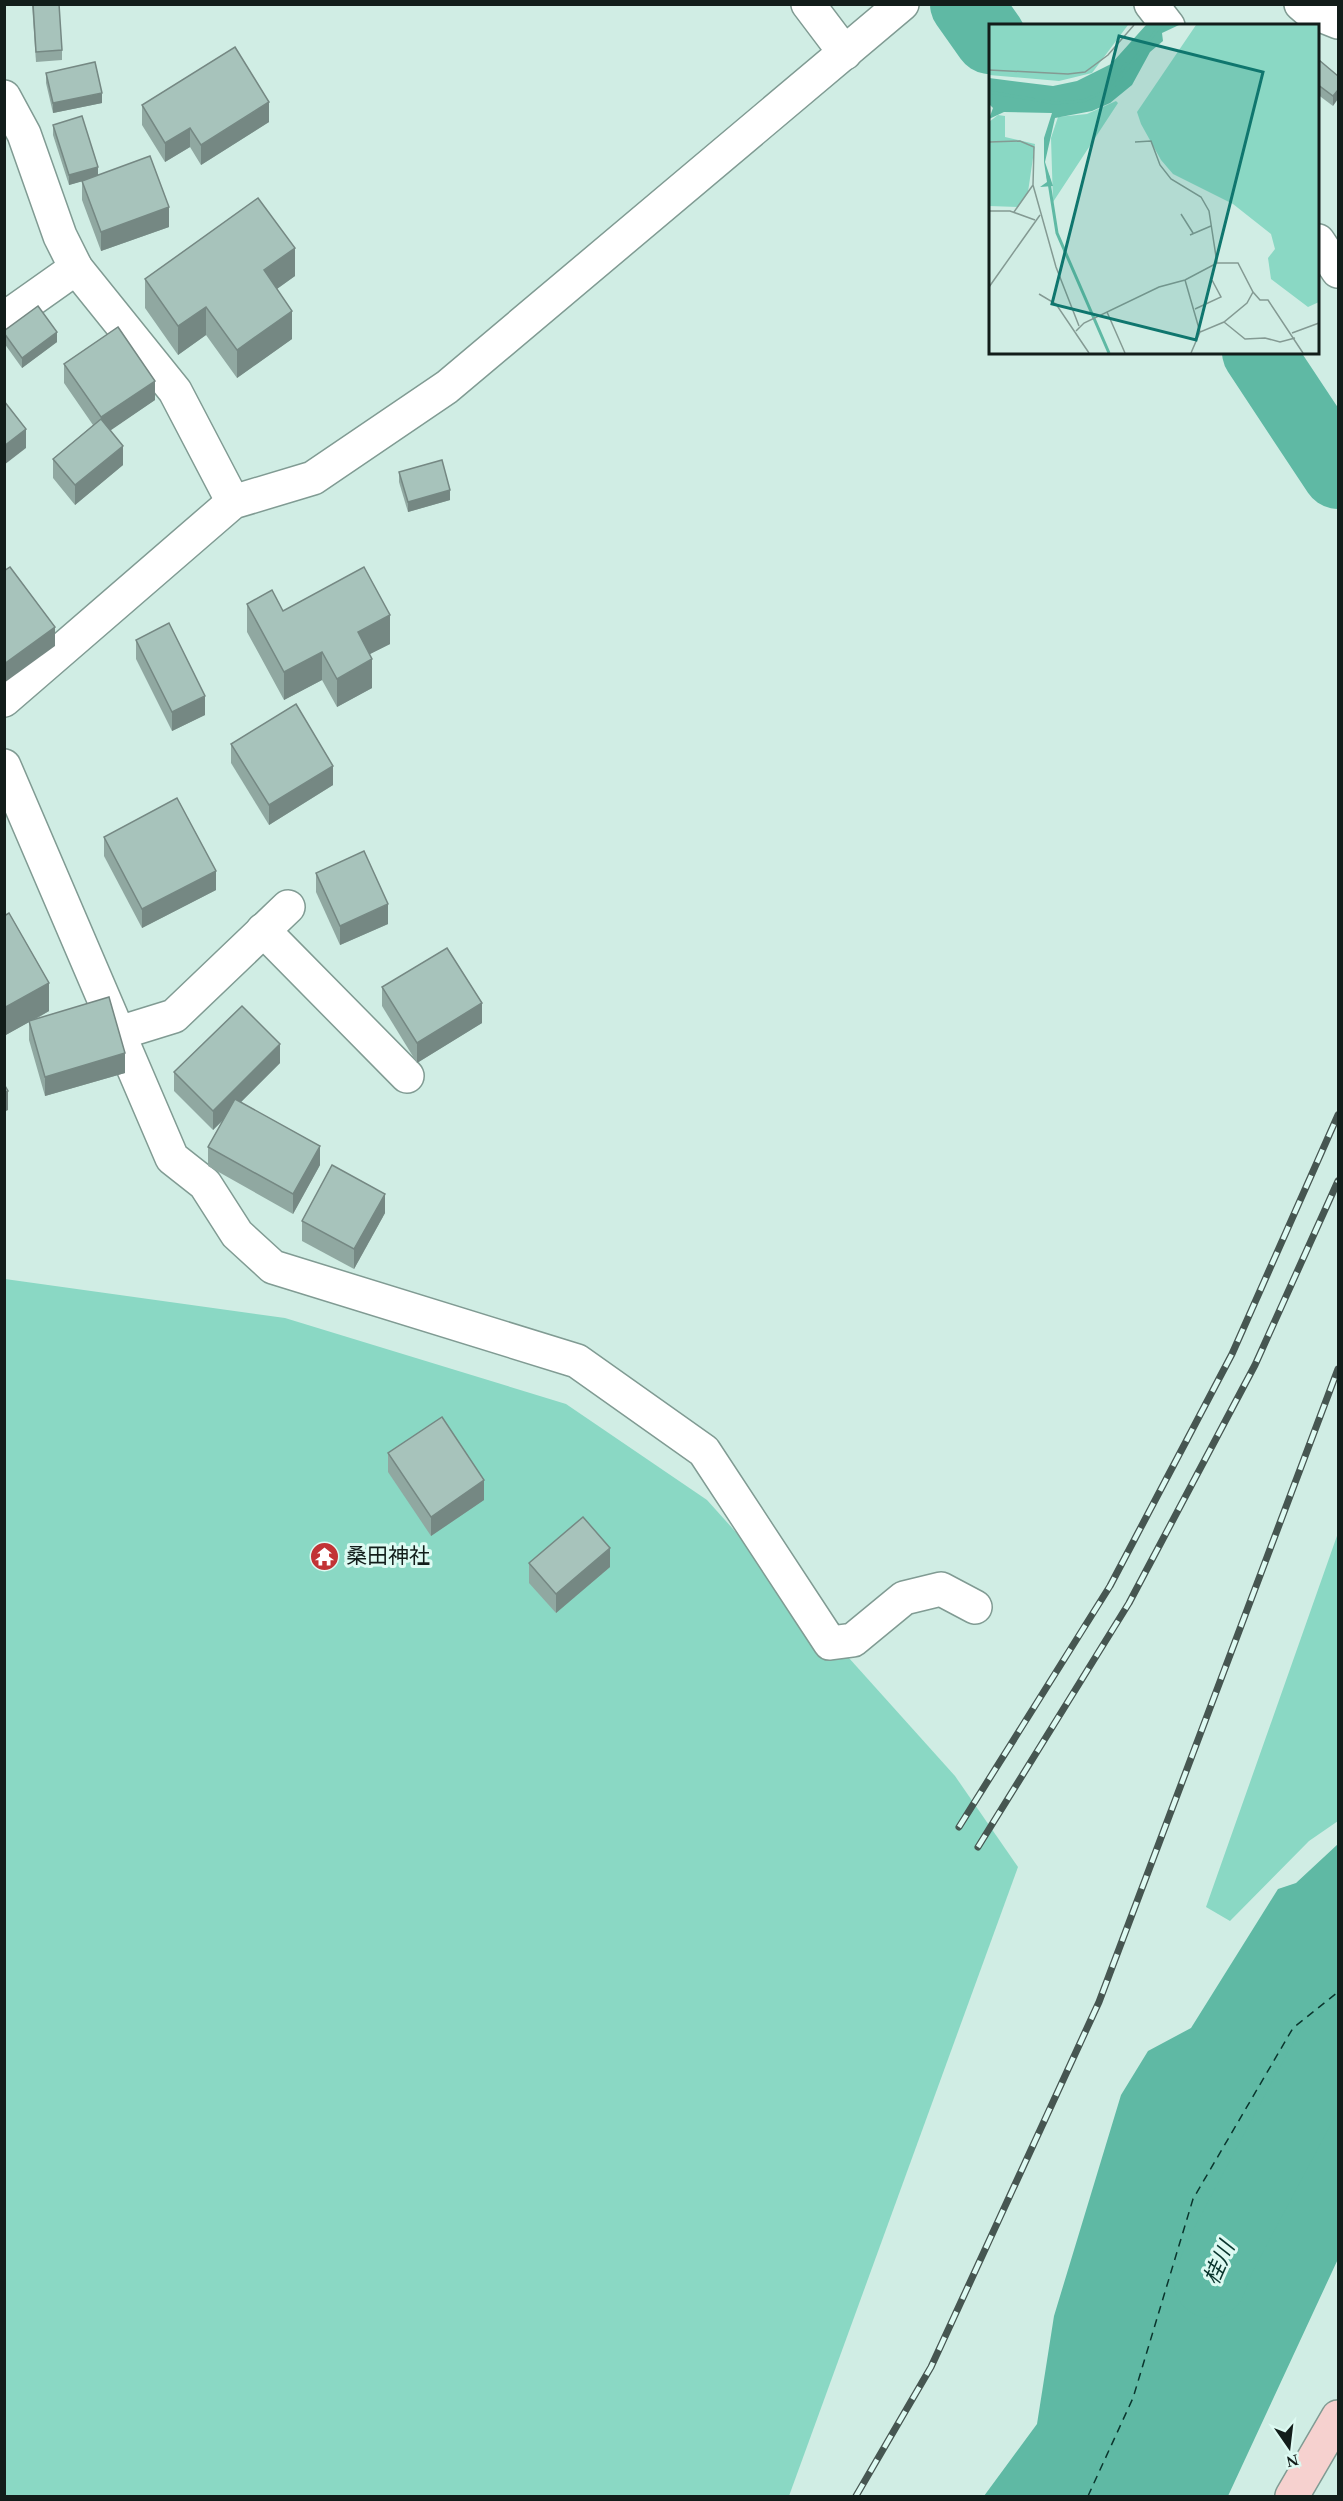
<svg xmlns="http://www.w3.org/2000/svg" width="1343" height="2501" font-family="'Times New Roman','Noto Sans JP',serif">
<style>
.green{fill:#8ad8c4}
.water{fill:#5fb9a4}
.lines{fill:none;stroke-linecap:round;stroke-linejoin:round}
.river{stroke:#5fb9a4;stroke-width:72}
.ferry{stroke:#0a352d;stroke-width:1.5;stroke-dasharray:8 6;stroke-linecap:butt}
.street-casing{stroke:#809b93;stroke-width:36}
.secondary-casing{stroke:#809b93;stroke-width:36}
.street{stroke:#fff;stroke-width:33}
.secondary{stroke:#f6d1cf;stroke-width:33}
.rail-casing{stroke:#465651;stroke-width:7}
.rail{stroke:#ddfaf2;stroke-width:4.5;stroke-dasharray:14;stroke-linecap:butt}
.wall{fill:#90a8a1}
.shaded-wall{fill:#758883}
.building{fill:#a7c3bb;stroke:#758883;stroke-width:1.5}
.labels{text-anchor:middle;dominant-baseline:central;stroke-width:6;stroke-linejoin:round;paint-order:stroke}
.poi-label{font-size:21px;fill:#121d1a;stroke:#ddfaf2;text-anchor:start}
.water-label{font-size:22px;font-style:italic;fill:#0a352d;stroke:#ddfaf2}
.inset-river{fill:none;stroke:#5fb9a4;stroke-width:3}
.inset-road{fill:none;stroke:#849a93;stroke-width:1.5}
.view{fill:#0f766e;fill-opacity:0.15;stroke:#0f766e;stroke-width:3}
.inset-edge{fill:none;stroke:#121d1a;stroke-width:3}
</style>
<rect width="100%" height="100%" fill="#d0ede4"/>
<!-- green -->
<g class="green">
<path d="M5 1279 285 1318 566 1404 707 1500 955 1776 1018 1867 789 2496H5Z"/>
<path d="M1338 1533V1821L1309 1841 1230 1921 1206 1907Z"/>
</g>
<!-- water -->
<path class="water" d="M1338 1844V2069L1255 2152 1221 2231 1296 2141 1338 2108V2259L1228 2496H984L1037 2424 1054 2316 1121 2095 1148 2051 1191 2028 1278 1889 1296 1883Z"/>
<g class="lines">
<!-- river -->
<g class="river">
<path d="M966 4 990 38"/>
<path d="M1258 352 1338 473"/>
<path d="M1210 2282 1220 2256 1327 2055 1338 2043"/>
</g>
<!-- ferry -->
<path class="ferry" d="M1088 2496 1133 2398 1193 2199 1293 2028 1338 1992"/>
<defs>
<g id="street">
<path d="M808 4 845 53"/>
<path d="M1151 4 1168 26"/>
<path d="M1301 4 1308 10 1338 22"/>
<path d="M4 97 24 134 60 236 76 268 175 391 233 502"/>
<path d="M1318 241 1338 271"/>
<path d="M4 319 76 268"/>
<path d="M4 700 233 502 313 478 447 387 902 4"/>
<path d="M4 766 172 1158 205 1184 237 1234 273 1267 577 1361 704 1451 830 1643 853 1640 904 1598 941 1589 975 1607"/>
<path d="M263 930 407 1076"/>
<path d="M119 1033 174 1016 288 907"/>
</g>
<path id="secondary" d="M1292 2496 1338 2417"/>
</defs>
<!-- street casing -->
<use href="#street" class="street-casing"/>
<!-- secondary casing -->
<use href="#secondary" class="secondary-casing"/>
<!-- street -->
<use href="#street" class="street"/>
<!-- secondary -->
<use href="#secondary" class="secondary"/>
<defs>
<g id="rail">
<path d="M959 1827 1110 1586 1232 1354 1338 1115"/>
<path d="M978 1847 1129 1603 1255 1365 1338 1181"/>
<path d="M856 2496 931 2367 1099 2002 1338 1369"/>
</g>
</defs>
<!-- rail casing -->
<use href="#rail" class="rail-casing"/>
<!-- rail -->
<use href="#rail" class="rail"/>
</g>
<!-- wall -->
<g class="wall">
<path d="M32 4 62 50V60L36 62Z"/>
<path d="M1317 61 1338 76 1333 106 1317 94Z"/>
<path d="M46 73 102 103 53 113 46 83Z"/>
<path d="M142 105 269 122 201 165 190 147 165 162 142 125Z"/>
<path d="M53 125 98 175 169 227 101 251 82 200V181L69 185 53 135Z"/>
<path d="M295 276 277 289 292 339 237 378 206 335 178 355 145 308V279Z"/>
<path d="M4 331 57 342 22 368 4 343Z"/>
<path d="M64 364 155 400 110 430 123 465 75 505 53 478V459L93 425 64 383Z"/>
<path d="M399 472 450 500 408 512 399 482Z"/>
<path d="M247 604 283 611 390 644 370 654 372 688 337 707 322 680 284 700 247 632Z"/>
<path d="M136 640 205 715 172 731 136 659Z"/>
<path d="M231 744 333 785 269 825 231 763Z"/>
<path d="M104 837 216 890 142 928 104 856Z"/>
<path d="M316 873 388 924 340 945 316 892Z"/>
<path d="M9 913 49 983V1011L36 1019 109 997 125 1053V1073L45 1096 29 1040V1022L4 1036V916Z"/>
<path d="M382 987 482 1023 417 1063 382 1006Z"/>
<path d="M280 1063 241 1102 320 1165 293 1214 208 1166V1147L223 1120 213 1130 174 1091V1072Z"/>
<path d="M385 1213 354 1269 302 1241V1221Z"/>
<path d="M388 1453 484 1500 431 1536 388 1472Z"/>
<path d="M529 1563 610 1567 556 1613 529 1583Z"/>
</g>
<!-- shaded-wall -->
<g class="shaded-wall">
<path d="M1338 90V99L1333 106V96Z"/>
<path d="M102 93V103L53 113V103Z"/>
<path d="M269 102V122L201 165V145Z"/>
<path d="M190 128V147L165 162V143Z"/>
<path d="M98 167V177L69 185V175Z"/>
<path d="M169 207V227L101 251V232Z"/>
<path d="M295 248V276L264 298V270Z"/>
<path d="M206 307V335L178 355V326Z"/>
<path d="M292 311V339L237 378V350Z"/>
<path d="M57 332V342L22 368V358Z"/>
<path d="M155 381V400L101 437V417Z"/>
<path d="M26 429V448L4 465V446Z"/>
<path d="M123 446V465L75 505V485Z"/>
<path d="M450 490V500L408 512V502Z"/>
<path d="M390 615V644L358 660V632Z"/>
<path d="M55 627V646L4 683V664Z"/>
<path d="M322 652V680L284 700V672Z"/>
<path d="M372 659V688L337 707V679Z"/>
<path d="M205 696V715L172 731V712Z"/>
<path d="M333 766V785L269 825V805Z"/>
<path d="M216 871V890L142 928V909Z"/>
<path d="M388 904V924L340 945V926Z"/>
<path d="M49 983V1011L4 1036V1008Z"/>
<path d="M482 1003V1023L417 1063V1043Z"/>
<path d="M280 1044V1063L213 1130V1111Z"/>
<path d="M125 1053V1073L45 1096V1077Z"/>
<path d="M8 1091V1110L4 1112V1093Z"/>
<path d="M320 1146V1165L293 1214V1194Z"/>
<path d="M385 1194V1213L354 1269V1249Z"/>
<path d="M484 1480V1500L431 1536V1517Z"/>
<path d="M610 1548V1567L556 1613V1594Z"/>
</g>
<!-- building -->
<g class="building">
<path d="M33 4H59L62 50 36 52Z"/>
<path d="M235 47 269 102 201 145 190 128 165 143 142 105Z"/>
<path d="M1319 60 1338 76V90L1333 96 1317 84V61Z"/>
<path d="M95 62 102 93 53 103 46 73Z"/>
<path d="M82 116 98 167 69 175 53 125Z"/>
<path d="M150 156 169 207 101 232 82 181Z"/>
<path d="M258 198 295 248 264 270 292 311 237 350 206 307 178 326 145 279Z"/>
<path d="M38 306 57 332 22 358 4 333V331Z"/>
<path d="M118 327 155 381 101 417 64 364Z"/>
<path d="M4 401 26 429 4 446Z"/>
<path d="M101 419 123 446 75 485 53 459Z"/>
<path d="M442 460 450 490 408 502 399 472Z"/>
<path d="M10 567 55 627 4 664V571Z"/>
<path d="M364 567 390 615 358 632 372 659 337 679 322 652 284 672 247 604 272 590 283 611Z"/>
<path d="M169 623 205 696 172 712 136 640Z"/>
<path d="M296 704 333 766 269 805 231 744Z"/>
<path d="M177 798 216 871 142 909 104 837Z"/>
<path d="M364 851 388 904 340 926 316 873Z"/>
<path d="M9 913 49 983 4 1008V916Z"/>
<path d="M447 948 482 1003 417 1043 382 987Z"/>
<path d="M109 997 125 1053 45 1077 29 1021Z"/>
<path d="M242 1006 280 1044 213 1111 174 1072Z"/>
<path d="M4 1084 8 1091 4 1093Z"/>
<path d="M235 1099 320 1146 293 1194 208 1147Z"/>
<path d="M332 1165 385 1194 354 1249 302 1221Z"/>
<path d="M442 1417 484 1480 431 1517 388 1453Z"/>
<path d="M583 1517 610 1548 556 1594 529 1563Z"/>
</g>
<!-- icons -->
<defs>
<symbol id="temple-disc" viewBox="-11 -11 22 22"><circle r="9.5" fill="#c23335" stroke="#ddfaf2"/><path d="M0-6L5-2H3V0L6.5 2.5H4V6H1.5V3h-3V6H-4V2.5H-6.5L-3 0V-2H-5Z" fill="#fff"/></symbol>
</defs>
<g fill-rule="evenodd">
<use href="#temple-disc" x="308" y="1540" width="33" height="33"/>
</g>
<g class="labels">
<!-- poi labels -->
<g class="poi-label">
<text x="346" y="1556">桑田神社</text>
</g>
<!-- water labels -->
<g class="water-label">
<text transform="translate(1219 2263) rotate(-66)">桂川</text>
</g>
</g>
<!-- overview -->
<g transform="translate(989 24)">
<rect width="330" height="330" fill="#d0ede4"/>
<path d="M0 1H139L103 49 70 57 0 51ZM207 1H330V278L319 283 282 255 279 234 286 225 282 210 244 180 184 150 172 136 152 100 148 88ZM127 77 129 79 64 178 62 114 69 93 98 90ZM9 91 16 92V113L46 120 39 168 29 183 0 182V98Z" fill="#8ad8c4"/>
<path d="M157 1H190L173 9 174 17 161 28 143 61 121 79 103 87 66 94 56 138 64 162 51 163 58 158 55 138V114L63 89 15 88 0 95 4 84 0 80V54L64 62 88 57 122 40Z" fill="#5fb9a4"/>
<path class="inset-river" d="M116 62 138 39M0 68 65 79 94 77 123 64 172 1M59 152 68 209 120 329"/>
<path class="inset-road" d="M0 46 79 50 96 48 119 31 145 1M0 118 31 117 45 123 44 161 25 188M146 118 162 117 171 141 182 155 212 173 220 187 228 239M44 161 67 243 90 302M0 187H21L46 196M192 190 204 209M201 211 222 202M196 256 211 308M0 263 51 191M50 270 67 280 100 329M206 285 232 273 223 256M118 288 136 329M235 298 256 315 276 314 291 318 306 314M87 307 95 299 170 263 196 256 228 239H249L264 268 271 276H279L314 329M303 309 330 299M202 329 211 308 235 298 258 279 264 268"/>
<path class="view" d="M130 12 274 48 207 316 63 280Z"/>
<rect width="330" height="330" class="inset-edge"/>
</g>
<!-- border -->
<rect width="1343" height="2501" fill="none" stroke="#121d1a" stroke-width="12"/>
<!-- north arrow -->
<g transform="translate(1289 2447) rotate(166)" stroke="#ddfaf2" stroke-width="4.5" paint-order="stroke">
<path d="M0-4.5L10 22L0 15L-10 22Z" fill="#121d1a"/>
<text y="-9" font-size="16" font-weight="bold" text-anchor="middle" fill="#121d1a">N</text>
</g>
</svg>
